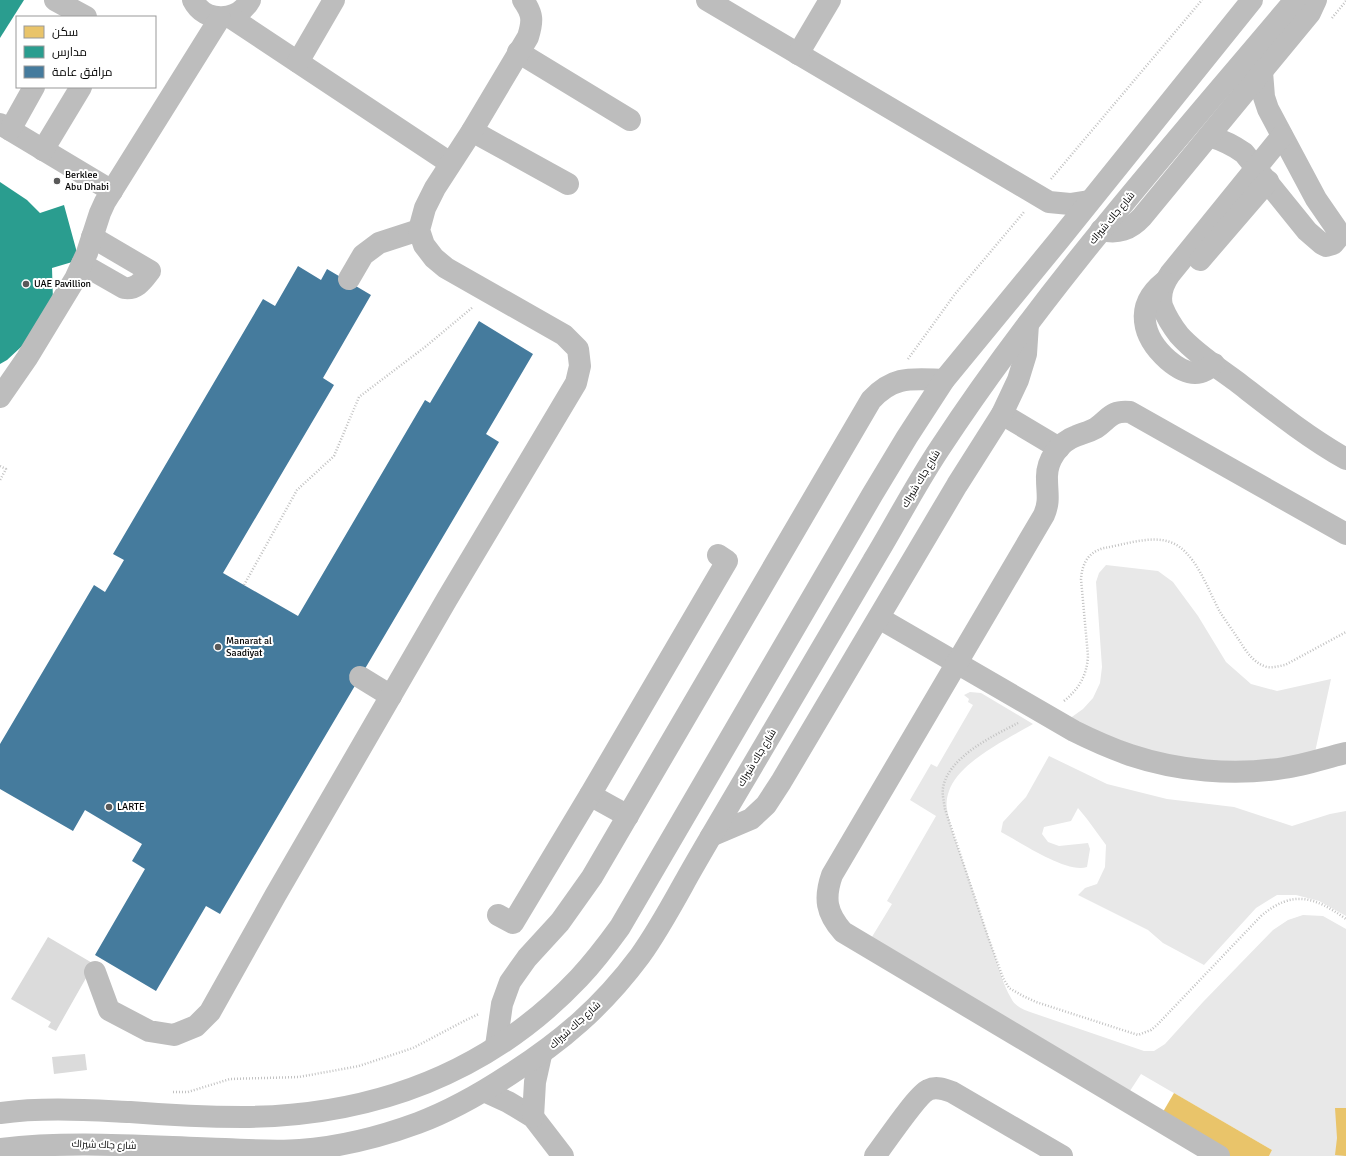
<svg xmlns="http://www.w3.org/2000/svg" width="1346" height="1156" font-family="Signika,Cairo,sans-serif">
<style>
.green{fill:#e8e8e8}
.homes{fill:#e9c46a}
.schools{fill:#2a9d8f}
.public{fill:#457b9d}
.building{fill:#dbdbdb}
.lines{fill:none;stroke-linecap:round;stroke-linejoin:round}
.path{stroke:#c2c2c2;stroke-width:2.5;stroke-dasharray:1 2;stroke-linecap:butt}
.minor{stroke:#bdbdbd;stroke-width:22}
.poi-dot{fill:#595959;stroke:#fff;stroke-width:1.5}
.labels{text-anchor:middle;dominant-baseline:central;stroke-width:4;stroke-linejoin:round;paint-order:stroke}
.poi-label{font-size:10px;fill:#000;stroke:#fff;text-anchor:start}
.street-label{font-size:10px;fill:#000;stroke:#fff}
</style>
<rect width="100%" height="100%" fill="#fff"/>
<!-- green -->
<g class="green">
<path d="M1106 565 1158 571 1173 582 1198 616 1226 662 1251 684 1277 691 1331 679 1315 752 1246 767 1124 749 1069 719 1083 709 1093 698 1100 683 1102 667 1096 582 1099 573Z"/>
<path d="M970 692 981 693 1033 724C1007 739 959 762 949 791 947 796 946 803 947 809 950 827 957 844 963 861 973 890 982 919 992 947 998 964 1002 983 1011 998 1015 1007 1025 1010 1033 1013L1144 1051H1154L1165 1044 1203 1002 1273 930 1288 920 1303 915 1323 916 1346 929V1156H1269L1272 1150 1141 1074 1126 1097 867 945 892 904 887 901 936 816 910 800 931 764 937 767 973 705 968 702 969 699 964 695Z"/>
<path d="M1049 756 1107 784 1167 799 1234 807 1292 826 1330 814 1346 811V916L1319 901 1296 895H1277L1256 908 1204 965 1163 943 1148 930 1078 895 1085 888 1097 884 1105 867 1106 845 1087 819 1078 808 1071 821 1044 827 1042 834 1048 842 1059 846 1088 843 1090 849 1087 867C1067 874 1020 842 1001 832L1003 822 1026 797Z"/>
</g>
<!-- homes -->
<g class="homes">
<path d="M1174 1093 1272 1150 1269 1156H1226L1160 1117Z"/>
<path d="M1335 1108H1346V1156L1335 1155 1337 1138Z"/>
</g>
<!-- schools -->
<g class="schools">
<path d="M0 0H24L0 38Z"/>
<path d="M0 182 27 200 40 213 64 205 79 260 52 268 53 301 34 335 7 360 0 364Z"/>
</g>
<!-- public -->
<path class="public" d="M298 266 321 280 327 269 371 295 323 378 334 385 223 573 298 616 425 400 430 403 479 321 533 354 486 434 499 442 220 914 206 906 156 991 95 955 145 869 132 861 142 844 85 810 73 831 0 789V744L94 585 105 592 124 560 113 554 263 299 275 306Z"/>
<!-- building -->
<g class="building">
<path d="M48 937 94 964 56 1031 48 1027 51 1022 11 999Z"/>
<path d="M85 1054 87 1070 54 1074 52 1057Z"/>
</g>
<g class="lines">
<!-- path -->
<g class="path">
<path d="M1332 18 1346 1"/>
<path d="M1051 179 1202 0"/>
<path d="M908 359 955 294 1024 212"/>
<path d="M0 466 6 469 0 480"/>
<path d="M244 585 297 490 334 456 359 397 425 347 473 307"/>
<path d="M1064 701C1079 689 1087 675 1088 656L1081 579C1082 564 1088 552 1104 548 1123 545 1151 535 1170 542 1195 550 1208 590 1220 612 1226 621 1233 631 1239 640 1246 651 1253 663 1267 667 1273 668 1279 666 1285 665L1346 632"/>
<path d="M1018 723C993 736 948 757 943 788 942 795 944 802 945 809L988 937 1003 978 1009 988 1023 996 1036 1002 1138 1035 1151 1030 1157 1025 1261 916C1293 889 1315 897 1346 919"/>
<path d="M173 1092H188L230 1079 299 1077 359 1066 413 1048 466 1020 479 1014"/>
</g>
<!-- minor -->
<g class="minor">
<path d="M55 0 86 17"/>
<path d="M193 0C205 24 238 22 250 0"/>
<path d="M707 0 1049 202 1070 204 1089 201"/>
<path d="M230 17 450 163"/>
<path d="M518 52 630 120"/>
<path d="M798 54 830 0"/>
<path d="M298 62 334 0"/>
<path d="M0 124 112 191"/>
<path d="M10 130 34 87"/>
<path d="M472 131 568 184"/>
<path d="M1209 136C1222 140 1233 145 1244 153L1307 231 1322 244 1326 246 1333 244 1338 238 1336 228 1316 199 1268 109 1264 97 1262 72"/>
<path d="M1282 136 1170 274C1163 284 1159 294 1162 306 1166 316 1172 326 1179 335 1195 353 1217 367 1236 381 1271 408 1307 437 1346 459"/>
<path d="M43 150 81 87"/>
<path d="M1101 230C1118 234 1130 230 1142 217L1310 13 1316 0"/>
<path d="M1200 260 1268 181"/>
<path d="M82 264 124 288C137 290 143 280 150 271L92 237"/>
<path d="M349 279 363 255 379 243 419 230"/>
<path d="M1164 282C1134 306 1142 337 1168 360 1175 366 1185 373 1195 373 1203 373 1208 369 1214 364"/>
<path d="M0 397 27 358 75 279 87 253 100 213 105 202 220 18"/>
<path d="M1002 414 1059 448"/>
<path d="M879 618 1074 731C1092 740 1110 748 1130 755 1178 771 1233 776 1284 768 1305 765 1325 758 1346 753"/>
<path d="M360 677 391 696"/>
<path d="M590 795 628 816"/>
<path d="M711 836 751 819 766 805 781 782 957 485 1002 414 1018 380 1026 354 1028 324"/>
<path d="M498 915 513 923 590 795 727 561 718 555"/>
<path d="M95 972 109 1010 149 1031 174 1035 196 1026 210 1012 275 896 447 599 576 383 580 366 578 349 564 335 446 268 434 258 424 245 419 230 425 208 435 188 472 131 528 37C533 21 533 14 523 0"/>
<path d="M496 1046 502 1004 510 982 527 958 560 922 592 877 871 400C894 375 912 379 944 380"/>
<path d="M484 1091 508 1102 533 1117 563 1156"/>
<path d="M0 1113C43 1107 87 1110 130 1112 167 1115 207 1117 243 1117 373 1116 489 1073 579 978 594 962 607 945 620 927L872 495 907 437 944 380 1059 240 1252 0"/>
<path d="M533 1117 535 1082 541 1055"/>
<path d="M0 1149C73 1140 151 1147 225 1149 250 1150 275 1152 300 1150 340 1147 380 1137 418 1123 450 1111 480 1094 509 1075 562 1041 602 1007 640 956 658 931 673 903 688 876 705 846 723 816 740 787 785 711 829 636 873 561 896 523 916 484 940 448 1045 288 1173 145 1295 0"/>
<path d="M875 1156C885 1143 917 1095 928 1090 936 1086 944 1089 952 1092L1062 1156"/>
<path d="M1219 1156 843 932C826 913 824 898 832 875L1044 515C1050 501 1047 493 1047 479 1046 461 1059 442 1076 436 1083 433 1089 432 1096 428 1109 419 1111 410 1130 412L1346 534"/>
</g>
</g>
<!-- markers -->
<g class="poi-dot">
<circle cx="57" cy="181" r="4"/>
<circle cx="26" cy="284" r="4"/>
<circle cx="218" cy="647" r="4"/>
<circle cx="109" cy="807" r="4"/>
</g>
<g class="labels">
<!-- poi labels -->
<g class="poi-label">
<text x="65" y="175">Berklee<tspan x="65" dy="12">Abu Dhabi</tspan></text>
<text x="34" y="284">UAE Pavillion</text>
<text x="226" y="641">Manarat al<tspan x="226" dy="12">Saadiyat</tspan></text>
<text x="117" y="807">LARTE</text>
</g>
<!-- street labels -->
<g class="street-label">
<text transform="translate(1112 218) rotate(-50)">شارع جاك شيراك</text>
<text transform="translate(921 479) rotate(-59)">شارع جاك شيراك</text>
<text transform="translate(757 758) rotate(-59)">شارع جاك شيراك</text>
<text transform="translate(575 1025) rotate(-42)">شارع جاك شيراك</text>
<text transform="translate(104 1145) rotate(2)">شارع جاك شيراك</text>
</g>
</g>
<!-- legend -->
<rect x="16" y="16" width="140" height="72" fill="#ffffff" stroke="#999999"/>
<rect x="24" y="26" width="20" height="12" fill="#e9c46a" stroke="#999999"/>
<text x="52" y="36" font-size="12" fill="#000000">سكن</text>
<rect x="24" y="46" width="20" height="12" fill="#2a9d8f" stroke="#999999"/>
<text x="52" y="56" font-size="12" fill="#000000">مدارس</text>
<rect x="24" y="66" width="20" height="12" fill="#457b9d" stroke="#999999"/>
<text x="52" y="76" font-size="12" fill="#000000">مرافق عامة</text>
</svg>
